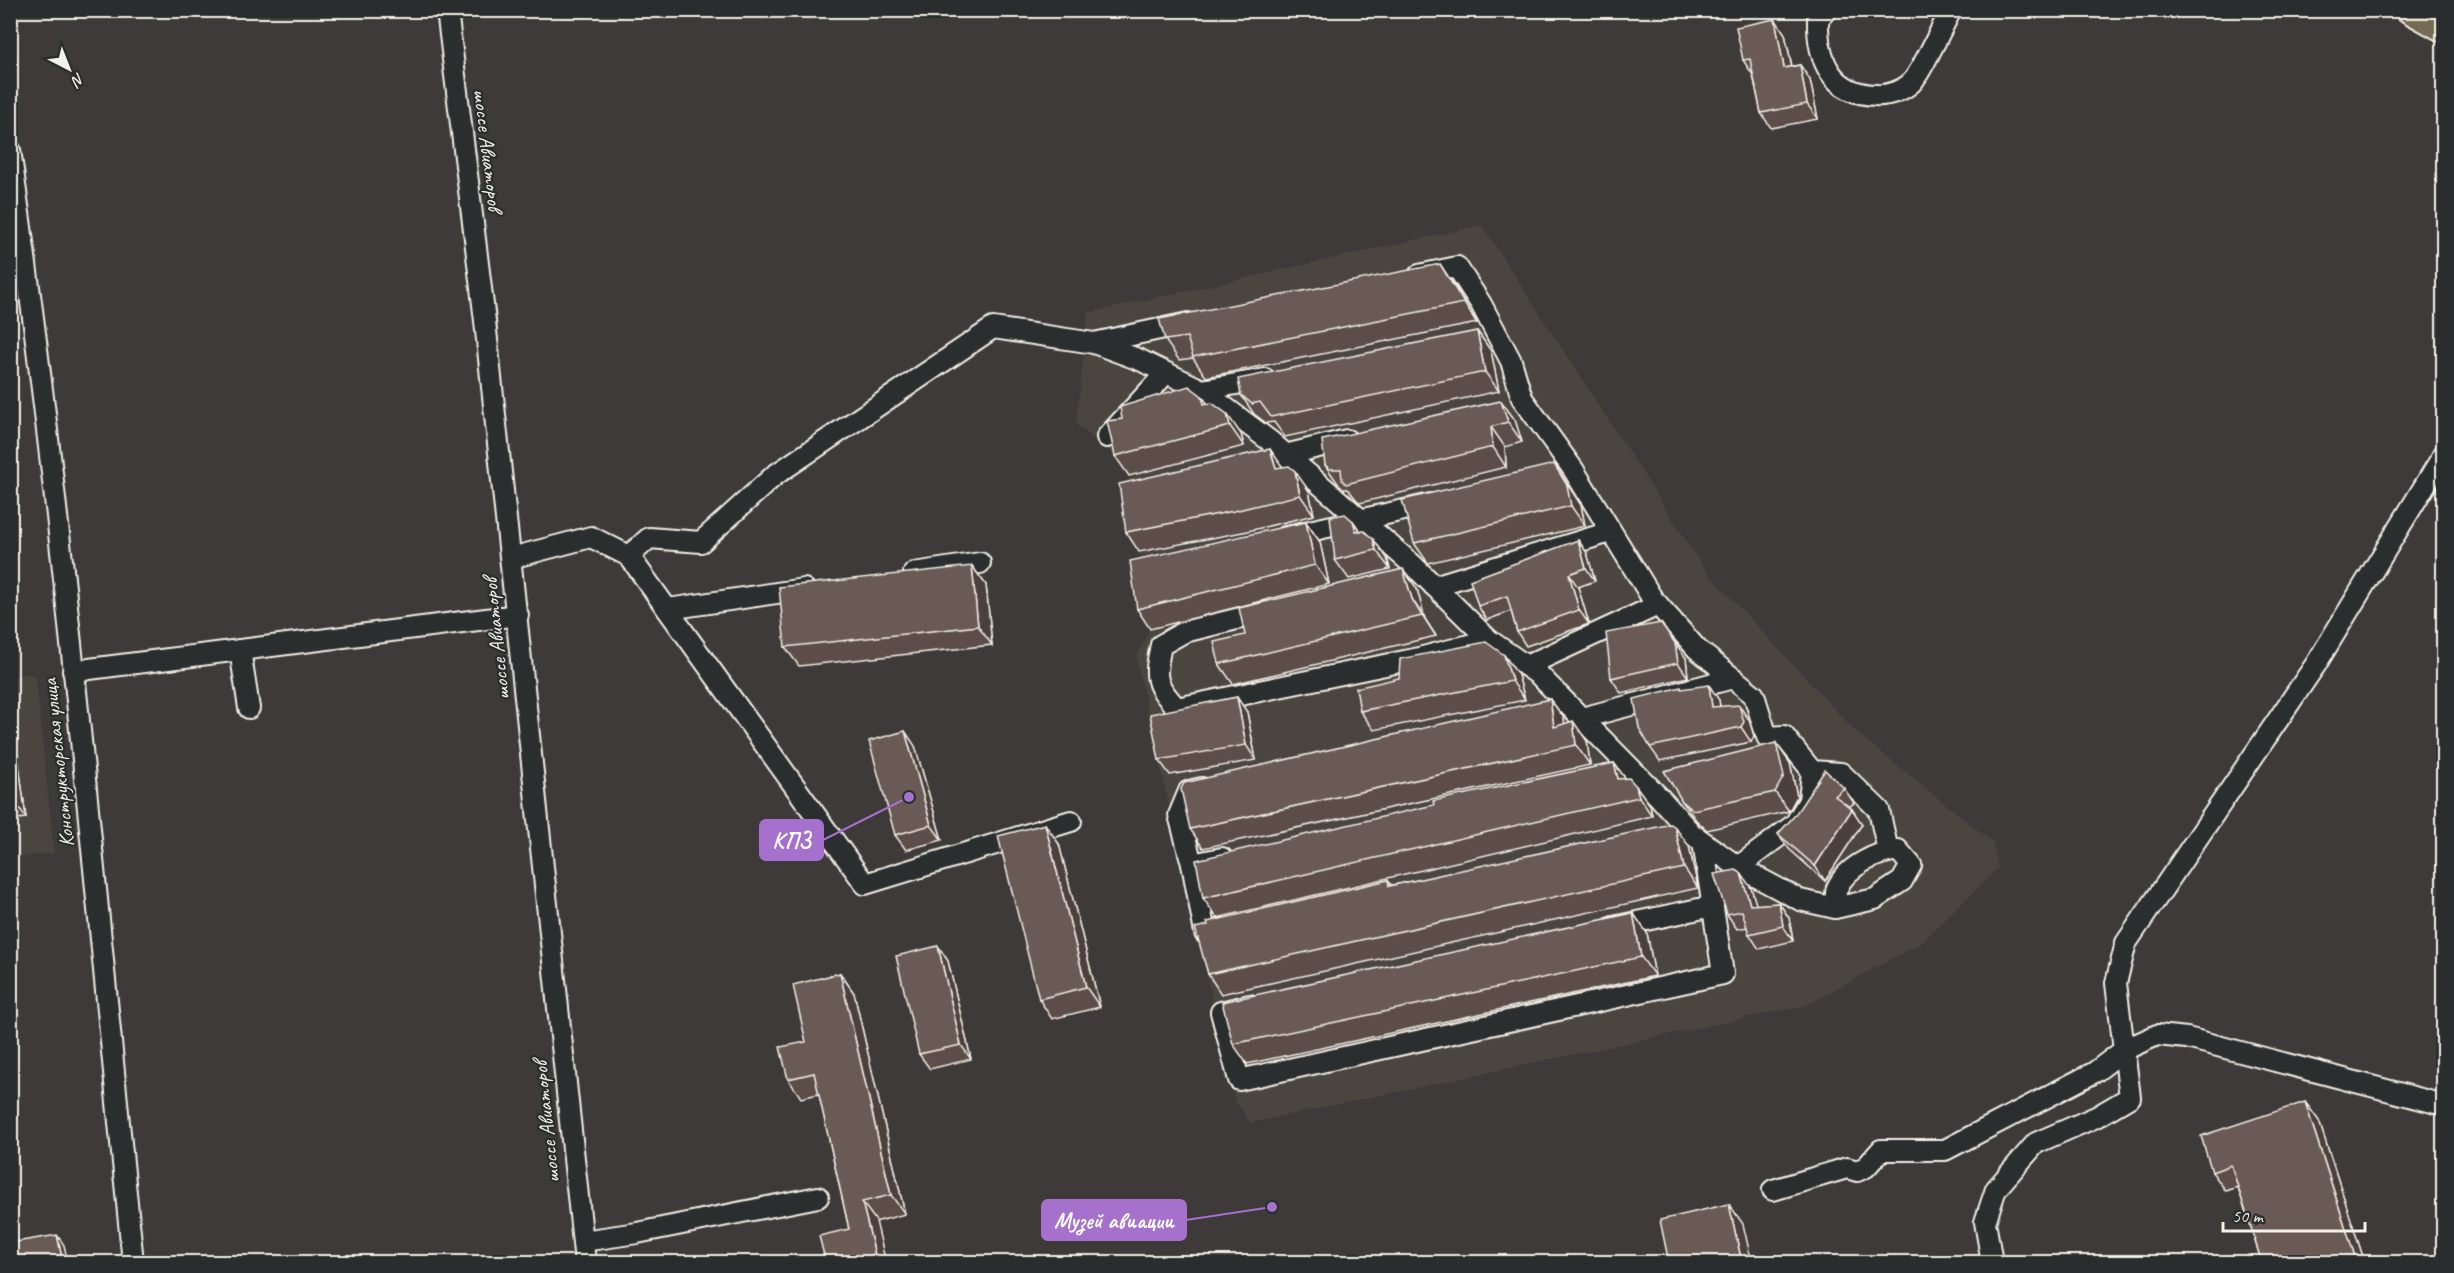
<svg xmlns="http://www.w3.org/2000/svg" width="2454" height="1273" font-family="Caveat,sans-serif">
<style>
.built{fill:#4c4441}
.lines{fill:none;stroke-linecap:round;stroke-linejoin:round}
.minor-casing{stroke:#f4f1e8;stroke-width:24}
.major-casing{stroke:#f4f1e8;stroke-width:28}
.minor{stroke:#2a2d2e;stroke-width:20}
.major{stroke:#746b52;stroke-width:24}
.wall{fill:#5c4d48;stroke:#f4f1e8;stroke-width:1.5}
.shaded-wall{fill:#4b3f3b;stroke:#f4f1e8;stroke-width:1.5}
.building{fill:#6b5a54;stroke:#f4f1e8;stroke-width:1.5}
.labels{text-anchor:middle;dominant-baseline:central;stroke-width:4.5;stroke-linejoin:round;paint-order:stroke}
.street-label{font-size:21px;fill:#f4f1e8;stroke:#2a2d2e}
.leader{fill:none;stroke:#a571cd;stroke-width:2}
.callout-dot{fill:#a571cd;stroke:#2a2d2e;stroke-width:2}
.callout{fill:#a571cd;stroke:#a571cd;stroke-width:2}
.callout-label{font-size:22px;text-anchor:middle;font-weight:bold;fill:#fff}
</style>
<rect width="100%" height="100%" fill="#3e3a39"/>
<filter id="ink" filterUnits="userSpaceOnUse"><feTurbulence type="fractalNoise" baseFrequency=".0167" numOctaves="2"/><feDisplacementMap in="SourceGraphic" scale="12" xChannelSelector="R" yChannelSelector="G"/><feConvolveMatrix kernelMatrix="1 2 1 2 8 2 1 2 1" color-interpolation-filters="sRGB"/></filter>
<g filter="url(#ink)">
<!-- built -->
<g class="built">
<path d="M1482 225 1706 571 1857 733 1993 842 1998 868 1921 943 1807 1005 1250 1123 1235 1101 1136 658 1150 629 1127 466 1076 424 1088 313Z"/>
<path d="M29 674 36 677 54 853 11 858 10 676Z"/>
</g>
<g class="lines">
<defs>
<g id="minor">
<path d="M447 10 485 321 585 1262"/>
<path d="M1826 10 1818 19C1817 59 1831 94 1876 95 1887 96 1902 91 1911 83 1920 75 1943 25 1951 10"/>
<path d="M10 150C64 519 95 891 133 1262"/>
<path d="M1419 275 1457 267 1481 304 1511 361 1522 398 1573 469 1652 598 1697 649 1754 695 1767 737 1784 736 1812 771 1841 773 1879 810 1888 851"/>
<path d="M1094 343 1188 323"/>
<path d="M1202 390 1265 379"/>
<path d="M1107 437 1166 373"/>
<path d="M2444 454 2316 664 2126 943 2116 983 2124 1050 2157 1035 2187 1038 2444 1105"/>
<path d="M1285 455 1347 440"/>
<path d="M1287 536 1431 504"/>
<path d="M629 556 865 884 1071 821"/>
<path d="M511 558 591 537 629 556 649 538 701 542 775 475 993 328 1094 343 1140 360 1202 390 1270 441 1413 565 1489 640 1539 675 1660 798 1692 834 1738 867 1800 900 1835 908 1875 899 1902 881 1911 865 1898 850C1876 853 1847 866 1837 888 1835 893 1836 902 1835 908"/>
<path d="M914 573 980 563"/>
<path d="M1434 586 1610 532"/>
<path d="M668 609 804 589"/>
<path d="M1265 612 1184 632 1161 645C1154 677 1154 684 1177 708L1419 658 1489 640"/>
<path d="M240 650 249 708"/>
<path d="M1526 666 1658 605"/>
<path d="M73 671 518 615"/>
<path d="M1582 718 1733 678"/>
<path d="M1222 858 1192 864 1205 933 1222 929"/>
<path d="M1192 864 1179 815 1189 791 1202 788"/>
<path d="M1738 867 1795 824 1809 801 1812 771"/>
<path d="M1613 927 1713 906"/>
<path d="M1250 1005 1221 1012 1239 1080 1723 974 1703 842"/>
<path d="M1773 1190 1847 1168 1857 1171 1866 1167 1881 1150H1945L2095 1072 2124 1050"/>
<path d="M583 1241 637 1233 818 1197"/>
<path d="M1992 1262 1985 1222 1996 1189 2036 1143 2096 1117 2130 1097 2124 1050"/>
</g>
<path id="major" d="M2408 10 2444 30"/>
</defs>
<!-- minor casing -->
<use href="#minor" class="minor-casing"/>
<!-- major casing -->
<use href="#major" class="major-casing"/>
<!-- minor -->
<use href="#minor" class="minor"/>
<!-- major -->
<use href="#major" class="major"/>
</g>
<!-- wall -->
<g class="wall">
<path d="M1775 19 1785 34 1792 66 1800 65 1810 80 1818 119 1771 128 1761 113 1753 75 1743 60Z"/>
<path d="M1453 284 1477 323 1206 377 1193 358 1179 360 1165 340Z"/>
<path d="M1477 331 1491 351 1499 391 1285 437 1274 422 1266 423 1254 414 1241 395Z"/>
<path d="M1501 401 1515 420 1522 442 1505 447 1506 467 1360 503 1356 499 1348 489H1343L1339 485 1325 465Z"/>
<path d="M1208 404 1241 434 1244 446 1129 476 1115 456Z"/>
<path d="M1282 467 1309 491 1314 515 1248 531 1139 552 1126 532Z"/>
<path d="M1568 484 1581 505 1585 526 1428 563 1414 543Z"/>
<path d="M1353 521 1360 531 1373 539 1387 558 1390 569 1349 579 1335 560Z"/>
<path d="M1306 522 1320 542 1329 584 1150 629 1137 609Z"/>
<path d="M1578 540 1587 553 1595 581 1578 587 1589 624 1526 646 1517 632 1511 611 1487 620 1478 606Z"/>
<path d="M972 566 986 585 992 645 799 666 785 647Z"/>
<path d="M1417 589 1425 619 1436 636 1233 684 1219 664 1245 635Z"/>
<path d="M1504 655 1518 675 1525 700 1374 730 1360 711Z"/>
<path d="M1686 658 1688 677 1621 693 1611 678Z"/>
<path d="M1682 689 1719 700 1720 707 1749 720 1754 736 1751 742 1660 761 1650 747Z"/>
<path d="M1550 699 1564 718V724L1587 741 1590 765 1203 848 1190 829Z"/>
<path d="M1247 712 1256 760 1170 775 1159 760Z"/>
<path d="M10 716 13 720 26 818 10 820Z"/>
<path d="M915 746 942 840 906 850 895 835Z"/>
<path d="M1614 763 1625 778 1636 786 1650 805 1652 816 1217 918 1203 898Z"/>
<path d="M1790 763 1797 796 1789 811 1707 830 1696 820 1682 801Z"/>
<path d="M1844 788 1854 803 1849 807 1862 824 1825 881 1789 849 1778 834Z"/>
<path d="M1045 824 1059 844 1100 1007 1052 1019 1039 999Z"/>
<path d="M1689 846 1698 888 1221 994 1208 974 1388 880 1391 885Z"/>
<path d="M1751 888 1756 905 1779 903 1789 918 1793 941 1759 949 1749 934 1747 927 1737 929 1727 914Z"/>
<path d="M1633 913 1647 933 1655 976 1247 1064 1233 1044Z"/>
<path d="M938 946 948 961 971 1059 930 1069 919 1054Z"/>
<path d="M840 973 854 993 905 1214 849 1229 819 1094 801 1098 788 1079Z"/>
<path d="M2305 1102 2319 1121 2365 1263H2262L2238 1187 2226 1191 2212 1172Z"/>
</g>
<!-- shaded-wall -->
<g class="shaded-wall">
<path d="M1775 19 1785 34 1795 83 1784 68Z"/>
<path d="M1800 65 1810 80 1818 119 1807 104Z"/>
<path d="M1440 264 1453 284 1477 323 1464 303Z"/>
<path d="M1477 331 1491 351 1499 391 1485 372Z"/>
<path d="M1202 396 1216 415 1204 404Z"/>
<path d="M1501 401 1515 420 1522 442 1508 422Z"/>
<path d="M1227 414 1241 434 1244 446 1230 426Z"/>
<path d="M1491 427 1505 447 1506 467 1493 447Z"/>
<path d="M1270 449 1284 469 1276 468Z"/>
<path d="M1554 464 1581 505 1585 526 1571 506Z"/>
<path d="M1295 471 1309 491 1314 515 1300 495Z"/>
<path d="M1353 521 1367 541 1356 531Z"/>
<path d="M1306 522 1320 542 1329 584 1315 565Z"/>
<path d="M1373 539 1387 558 1390 569 1376 550Z"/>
<path d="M1578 540 1587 553 1595 581 1586 568Z"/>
<path d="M972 566 986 585 992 645 978 626Z"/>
<path d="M1403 569 1417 589 1425 619 1436 636 1412 599Z"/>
<path d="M1569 574 1578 587 1589 624 1579 610Z"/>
<path d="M1675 643 1686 658 1688 677 1678 663Z"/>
<path d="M1504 655 1518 675 1525 700 1512 681Z"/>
<path d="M1709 685 1719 700 1722 722 1712 707Z"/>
<path d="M1237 697 1247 712 1256 760 1246 745Z"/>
<path d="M1550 699 1564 718 1567 746 1554 727Z"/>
<path d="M1739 705 1749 720 1754 736 1751 742 1741 727Z"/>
<path d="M10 716 13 720 26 818 16 803 10 763Z"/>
<path d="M1573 721 1587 741 1590 765 1576 745Z"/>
<path d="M905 731 915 746 942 840 931 825Z"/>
<path d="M1776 743 1790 763 1797 796 1789 811 1775 792Z"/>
<path d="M1614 763 1628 782 1618 779Z"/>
<path d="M1636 786 1650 805 1652 816 1639 797Z"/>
<path d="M1852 809 1862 824 1825 881 1815 866Z"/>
<path d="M1045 824 1059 844 1100 1007 1086 987Z"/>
<path d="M1675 827 1689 846 1698 888 1684 868Z"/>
<path d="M1741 873 1751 888 1761 920 1750 905Z"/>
<path d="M1779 903 1789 918 1793 941 1783 926Z"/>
<path d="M1633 913 1647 933 1655 976 1641 957Z"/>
<path d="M938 946 948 961 971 1059 961 1045Z"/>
<path d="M840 973 854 993 905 1214 891 1195Z"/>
<path d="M2305 1102 2319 1121 2365 1263H2357Z"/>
<path d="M862 1202 876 1221 886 1263H877Z"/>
<path d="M1729 1204 1743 1224 1752 1263H1742Z"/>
<path d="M57 1235 64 1245 68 1263H63Z"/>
</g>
<!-- building -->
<g class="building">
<path d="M1775 19 1784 68 1800 65 1807 104 1761 113 1750 59 1743 60 1736 27Z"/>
<path d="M1440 264 1464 303 1193 357 1187 337 1165 340 1159 319Z"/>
<path d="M1477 331 1485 372 1271 417 1260 402 1252 404 1241 395 1238 379Z"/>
<path d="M1189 386 1202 396 1204 404 1212 403 1227 414 1230 426 1115 456 1107 421 1122 419 1120 407Z"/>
<path d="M1501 401 1508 422 1491 427 1493 447 1346 484 1342 480 1341 469H1330L1325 465 1322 440Z"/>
<path d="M1270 449 1276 468 1289 466 1295 471 1300 495 1234 511 1126 532 1119 484Z"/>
<path d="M1554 464 1567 485 1571 506 1414 543 1402 500Z"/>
<path d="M1345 514 1353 521 1356 531H1364L1373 539 1376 550 1335 560 1330 517Z"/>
<path d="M1306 522 1315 565 1137 609 1130 561Z"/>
<path d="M1578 540 1586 568 1569 574 1579 610 1517 632 1507 596 1478 606 1470 580Z"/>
<path d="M972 566 978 626 785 647 779 587Z"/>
<path d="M1403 569 1412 599 1422 616 1219 664 1214 642 1245 635 1239 608Z"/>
<path d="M1661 623 1675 643 1678 663 1611 678 1606 633Z"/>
<path d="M1486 642 1504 655 1512 681 1360 711 1356 688 1399 678 1400 659Z"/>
<path d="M1709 685 1712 707 1739 705 1744 722 1741 727 1650 747 1639 728 1634 699 1681 687V689Z"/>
<path d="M1237 697 1246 745 1159 760 1150 714Z"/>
<path d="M1550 699 1554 727 1573 721 1576 745 1190 829 1181 789 1184 783Z"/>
<path d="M905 731 931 825 895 835 869 741Z"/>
<path d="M1776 743 1784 776 1775 792 1693 810 1682 801 1664 771Z"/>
<path d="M10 763 16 803 10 804Z"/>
<path d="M1614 763 1618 779 1629 778 1636 786 1639 797 1203 898 1196 860 1434 805 1433 801Z"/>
<path d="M1825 770 1844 788 1835 796 1852 809 1815 866 1778 834 1795 815Z"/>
<path d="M1045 824 1086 987 1039 999 998 836Z"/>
<path d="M1671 824 1675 827 1684 868 1208 974 1195 928 1208 925 1207 922 1388 880 1389 886Z"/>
<path d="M1736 870 1741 873 1750 905 1779 903 1783 926 1749 934 1742 911 1727 914 1714 874Z"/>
<path d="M1633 913 1641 957 1233 1044 1222 1002Z"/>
<path d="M938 946 961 1045 919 1054 896 956Z"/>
<path d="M840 973 891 1195 862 1202 877 1263H826L819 1236 849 1229 814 1073 788 1079 780 1047 806 1042 793 985Z"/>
<path d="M2305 1102 2357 1263H2262L2231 1165 2212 1172 2201 1136Z"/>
<path d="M1729 1204 1742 1263H1669L1660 1220Z"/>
<path d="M57 1235 63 1262 10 1263V1243Z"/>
</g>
</g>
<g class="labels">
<!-- street labels -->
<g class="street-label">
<text transform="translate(488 150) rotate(83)">шоссе Авиаторов</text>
<text transform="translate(496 639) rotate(-96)">шоссе Авиаторов</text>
<text transform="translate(58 763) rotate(-96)">Конструкторская улица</text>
<text transform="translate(546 1122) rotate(-96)">шоссе Авиаторов</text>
</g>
</g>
<!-- callouts -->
<path class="leader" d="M909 797L823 840M1272 1207L1186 1220"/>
<g class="callout-dot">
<circle cx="909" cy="797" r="6"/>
<circle cx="1272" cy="1207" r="6"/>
</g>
<g class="callout">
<rect x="760" y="820" width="63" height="40" rx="6"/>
<rect x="1042" y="1200" width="144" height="40" rx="6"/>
</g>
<g class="callout-label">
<text x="792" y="848">КПЗ</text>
<text x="1114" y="1228">Музей авиации</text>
</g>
<!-- margin -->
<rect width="2454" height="1273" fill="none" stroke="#2a2d2e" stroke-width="36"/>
<rect x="18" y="18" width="2418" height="1237" fill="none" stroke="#f4f1e8" stroke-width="2" filter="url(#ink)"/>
<!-- north arrow -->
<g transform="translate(69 69) rotate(138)" stroke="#2a2d2e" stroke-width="4.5" paint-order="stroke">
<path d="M0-4.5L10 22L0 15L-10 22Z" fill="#f4f1e8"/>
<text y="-9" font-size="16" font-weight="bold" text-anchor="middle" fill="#f4f1e8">N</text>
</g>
<!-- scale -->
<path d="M2223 1222v9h142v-9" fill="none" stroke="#f4f1e8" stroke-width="3"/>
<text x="2232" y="1222" font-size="18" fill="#f4f1e8" stroke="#2a2d2e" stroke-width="4.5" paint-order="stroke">50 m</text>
</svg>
